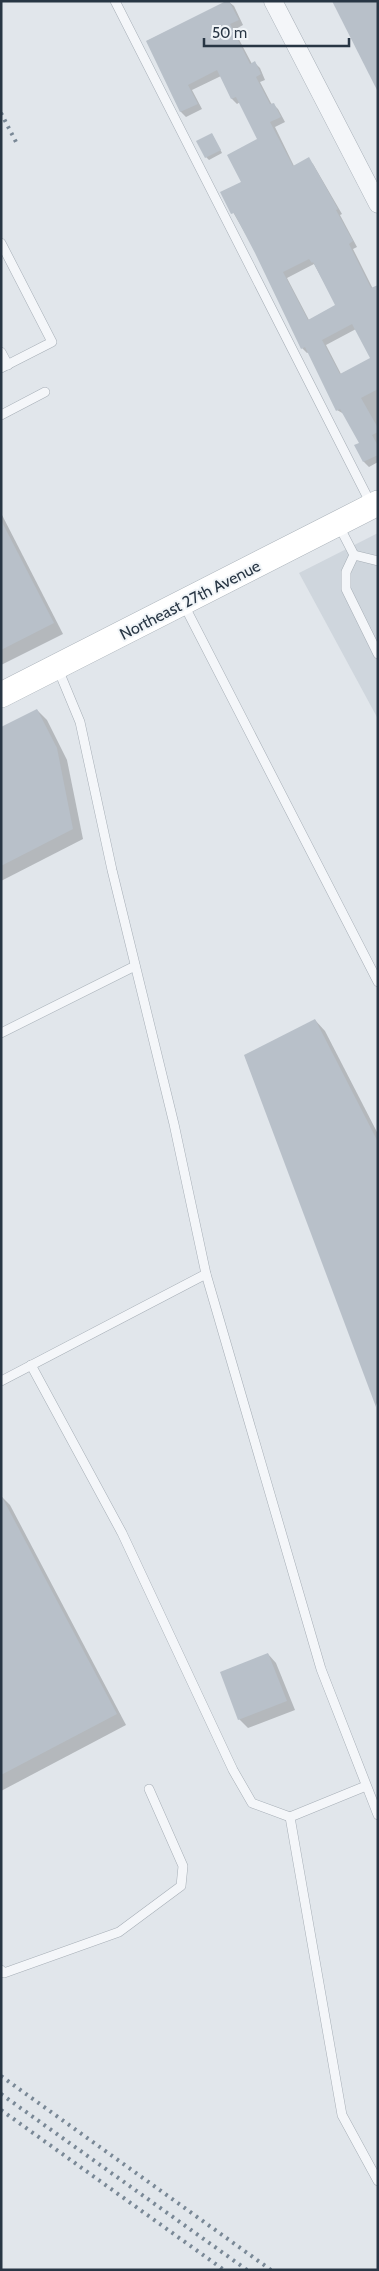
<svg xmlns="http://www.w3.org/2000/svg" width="379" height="2271" font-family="Cabin,sans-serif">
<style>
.built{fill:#cfd6dd}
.shadow{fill:#0003;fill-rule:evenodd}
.building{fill:#b8c0c9;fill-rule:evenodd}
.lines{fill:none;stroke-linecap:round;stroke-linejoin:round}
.lane-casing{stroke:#a6aeb6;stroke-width:10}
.street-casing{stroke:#a6aeb6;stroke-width:19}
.secondary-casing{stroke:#a6aeb6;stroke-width:26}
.lane{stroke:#f4f6f9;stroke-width:9}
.street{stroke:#f4f6f9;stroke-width:18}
.secondary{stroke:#fff;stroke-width:25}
.rail{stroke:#798896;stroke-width:4;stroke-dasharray:2.5 5;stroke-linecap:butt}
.labels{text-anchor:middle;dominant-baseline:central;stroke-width:4;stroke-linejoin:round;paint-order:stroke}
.street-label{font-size:16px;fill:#283644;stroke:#f1f5f8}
</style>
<rect width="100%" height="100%" fill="#e1e6eb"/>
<!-- built -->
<path class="built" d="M378 533V719L299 573Z"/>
<!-- shadow -->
<g class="shadow">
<path d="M228 1 234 6 243 25 234 30 252 64 255 63 260 68 265 80 260 82 272 105 273 104 278 109 285 122 275 127 294 166 308 159 313 164 342 214 340 215 357 247 353 249 373 289 378 287V462L369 467 364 462 360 443 344 414 337 410 309 352 307 353 302 348 256 252 222 193 242 182 259 140 240 102 237 104 232 99 221 76 192 90 202 109 186 117 181 112 147 41ZM314 264 337 306 309 320 287 278ZM356 329 372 359 341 374 326 345Z"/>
<path d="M212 134 222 153 209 160 206 157Z"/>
<path d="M1 513 63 634 1 665Z"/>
<path d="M37 710 47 720 67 760 83 839 1 881V728Z"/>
<path d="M315 1020 325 1031 378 1134V1408L245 1056Z"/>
<path d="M1 1496 10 1505 126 1725 1 1791Z"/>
<path d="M268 1654 276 1663 295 1710 248 1728 239 1719Z"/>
</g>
<!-- building -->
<g class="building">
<path d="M226 1H229L239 20 230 24 250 64 255 61 261 74 256 77 270 104 274 103 281 117 270 122 293 166 309 157 338 209 336 210 353 241 349 244 371 288 378 285V389L361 398 378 428V432L372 435 378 446V455L363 462 354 445 359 443 340 409 336 411 305 347 301 349 255 253 234 213 231 214 220 192 241 182 227 155 257 139 236 97 231 99 217 70 188 85 198 104 180 112 146 41ZM309 259 312 263 313 262 335 305 308 320 283 272ZM352 324 370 358 340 374 322 340Z"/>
<path d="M332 1H378V92Z"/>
<path d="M212 133 221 150 205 158 196 141Z"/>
<path d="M1 520 54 623 1 650Z"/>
<path d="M37 709 57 748 73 829 1 866V727Z"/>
<path d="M315 1019 378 1142 376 1407 244 1055Z"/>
<path d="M1 1495 117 1714 1 1775Z"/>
<path d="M268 1653 287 1701 238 1720 220 1672Z"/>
</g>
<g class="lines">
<defs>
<g id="lane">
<path d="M115 1 371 504"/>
<path d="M1 243 52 342 1 368"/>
<path d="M1 352 8 365"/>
<path d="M1 415 45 392"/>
<path d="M338 524 354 555"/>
<path d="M354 555 346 572V589L378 654"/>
<path d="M354 555 378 561"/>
<path d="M183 603 378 982"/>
<path d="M58 669 80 722 112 870 174 1124 206 1274 321 1669 378 1815"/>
<path d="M1 1033 135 966"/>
<path d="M31 1365 122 1533 233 1770 252 1803 290 1817"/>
<path d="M1 1381 206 1274"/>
<path d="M366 1786 290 1817 342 2115 378 2181"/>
<path d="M1 1970 4 1973 119 1932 181 1886 183 1866 149 1789"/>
</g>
<path id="street" d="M273 1 378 204"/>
<path id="secondary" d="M1 695 378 503"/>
</defs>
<!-- lane casing -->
<use href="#lane" class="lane-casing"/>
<!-- street casing -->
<use href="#street" class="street-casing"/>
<!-- secondary casing -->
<use href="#secondary" class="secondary-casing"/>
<!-- lane -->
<use href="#lane" class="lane"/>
<!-- street -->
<use href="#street" class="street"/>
<!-- secondary -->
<use href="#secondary" class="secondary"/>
<!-- rail -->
<g class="rail">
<path d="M1 113 16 142"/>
<path d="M1 2076 271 2270"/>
<path d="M1 2094 247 2270"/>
<path d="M1 2110 224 2270"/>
</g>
</g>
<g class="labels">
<!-- street labels -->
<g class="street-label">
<text transform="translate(190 600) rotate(-27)">Northeast 27th Avenue</text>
</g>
</g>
<!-- border -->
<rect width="379" height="2271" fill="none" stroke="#283644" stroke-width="5"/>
<!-- scale -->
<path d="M204 38v8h145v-8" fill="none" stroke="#283644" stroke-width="2.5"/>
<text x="212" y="38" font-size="15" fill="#283644" stroke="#f1f5f8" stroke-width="4" paint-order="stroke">50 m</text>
</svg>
